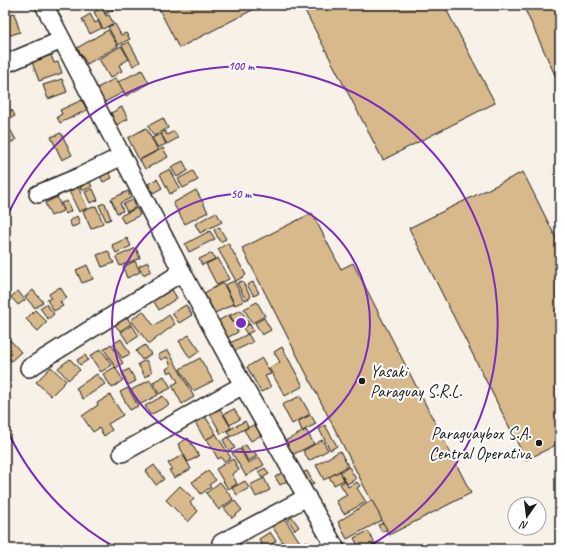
<svg xmlns="http://www.w3.org/2000/svg" width="565" height="554" font-family="Caveat,sans-serif">
<style>
.building{fill:#d7b98b;stroke:#1c1c1c}
.lines{fill:none;stroke-linecap:round;stroke-linejoin:round}
.minor-casing{stroke:#1c1c1c;stroke-width:20}
.minor{stroke:#fff;stroke-width:17}
.ring{fill:none;stroke:#7b2cbf;stroke-width:2}
.poi-dot{fill:#1c1c1c;stroke:#fff;stroke-width:1.5}
.labels{text-anchor:middle;dominant-baseline:central;stroke-width:4;stroke-linejoin:round;paint-order:stroke}
.poi-label{font-size:17px;fill:#1c1c1c;stroke:#fff;text-anchor:start}
.centre{fill:#7b2cbf;stroke:#fff;stroke-width:2}
.ring-label{font-size:12px;text-anchor:middle;font-weight:bold;fill:#7b2cbf;stroke:#fff;stroke-width:4;stroke-linejoin:round;paint-order:stroke}
</style>
<rect width="100%" height="100%" fill="#f7f1e8"/>
<filter id="ink" filterUnits="userSpaceOnUse"><feTurbulence type="fractalNoise" baseFrequency=".025" numOctaves="2"/><feDisplacementMap in="SourceGraphic" scale="8" xChannelSelector="R" yChannelSelector="G"/><feConvolveMatrix kernelMatrix="1 2 1 2 8 2 1 2 1" color-interpolation-filters="sRGB"/></filter>
<g filter="url(#ink)">
<!-- building -->
<g class="building">
<path d="M101 5H111L113 10 106 14Z"/>
<path d="M157 5H262L179 48Z"/>
<path d="M302 5H444L495 103 383 160Z"/>
<path d="M523 5H560V86Z"/>
<path d="M102 8 106 16 109 15 113 23 103 29 94 12Z"/>
<path d="M14 13 20 32 5 37V16Z"/>
<path d="M90 14 95 23 98 21 102 28 90 34 82 19Z"/>
<path d="M115 24 121 35 126 33 130 39 118 45 108 27Z"/>
<path d="M108 30 118 46 87 64 77 48Z"/>
<path d="M129 42 140 62 133 66 122 45Z"/>
<path d="M121 46 129 59 119 65 122 71 110 78 99 59Z"/>
<path d="M51 55 54 63 58 62 62 73 39 81 32 62Z"/>
<path d="M142 70 149 83 126 96 118 82Z"/>
<path d="M116 78 124 92 103 103 95 89Z"/>
<path d="M62 79 67 92 48 99 43 85Z"/>
<path d="M82 100 87 110 60 123 57 117 62 114 60 110Z"/>
<path d="M122 107 128 119 116 125 111 113Z"/>
<path d="M12 110 15 116 7 120 5 113Z"/>
<path d="M163 118 168 128 154 136 148 126Z"/>
<path d="M146 128 158 150 139 160 128 138Z"/>
<path d="M10 129 16 140 5 145V131Z"/>
<path d="M165 131 167 135 174 131 178 138 167 144 161 134Z"/>
<path d="M61 133 72 155 62 160 51 137Z"/>
<path d="M161 134 166 144 158 148 152 138Z"/>
<path d="M163 148 168 157 145 169 140 160Z"/>
<path d="M183 161 188 171 177 177 171 167Z"/>
<path d="M170 169 180 188 170 194 160 174Z"/>
<path d="M108 170 112 178 103 182 99 174Z"/>
<path d="M193 171 198 180 183 188 178 179Z"/>
<path d="M523 172 560 246V443L526 460 409 228Z"/>
<path d="M88 177 92 187 82 191 78 181Z"/>
<path d="M157 179 162 188 153 193 148 184Z"/>
<path d="M78 187 87 208 79 212 69 191Z"/>
<path d="M93 189 98 200 90 203 85 192Z"/>
<path d="M196 190 208 212 185 224 173 203Z"/>
<path d="M128 191 131 198 120 203 123 211 117 213 111 199Z"/>
<path d="M57 197 63 211 51 216 45 203Z"/>
<path d="M133 200 136 207 127 212 123 204Z"/>
<path d="M67 201 71 211 66 214 61 203Z"/>
<path d="M105 203 111 219 106 221 99 205Z"/>
<path d="M96 206 103 223 91 229 83 211Z"/>
<path d="M137 208 140 215 124 223 120 216Z"/>
<path d="M216 212 222 222 200 233 195 224Z"/>
<path d="M312 213 341 269 353 263 471 493 389 535 242 248Z"/>
<path d="M77 216 80 224 72 227 69 221Z"/>
<path d="M219 227 226 239 220 242 214 230Z"/>
<path d="M210 231 215 239 189 252 185 244Z"/>
<path d="M127 238 131 246 116 253 112 245Z"/>
<path d="M228 243 246 275 236 281 218 249Z"/>
<path d="M136 248 140 258 120 266 116 257Z"/>
<path d="M108 251 114 263 102 267 97 255Z"/>
<path d="M212 253 215 259 202 265 199 259Z"/>
<path d="M218 258 229 279 217 285 206 264Z"/>
<path d="M135 261 140 272 127 278 123 267Z"/>
<path d="M148 262 151 271 143 275 139 266Z"/>
<path d="M87 265 93 279 82 283 76 270Z"/>
<path d="M234 281 244 301 235 305 225 285Z"/>
<path d="M242 281 251 297 246 300 237 283Z"/>
<path d="M253 282 259 293 254 296 247 285Z"/>
<path d="M223 283 234 304 215 313 204 293Z"/>
<path d="M60 287 67 298 60 302 63 306 54 311 47 300 51 298 49 294Z"/>
<path d="M171 288 177 298 159 310 152 299Z"/>
<path d="M33 290 43 302 35 308 25 297Z"/>
<path d="M18 291 25 300 18 305 11 297Z"/>
<path d="M257 302 265 316 252 323 244 309Z"/>
<path d="M46 304 54 314 48 319 40 308Z"/>
<path d="M186 305 192 315 179 323 172 313Z"/>
<path d="M35 310 47 322 38 331 26 319Z"/>
<path d="M241 310 249 324 238 330 230 315Z"/>
<path d="M143 311 154 326 169 315 175 324 149 344 131 320Z"/>
<path d="M229 315 238 332 225 339 216 322Z"/>
<path d="M127 317 131 324 120 331 115 325Z"/>
<path d="M264 318 271 330 262 335 255 323Z"/>
<path d="M250 324 253 331 247 334 243 328Z"/>
<path d="M132 325 139 336 128 343 121 332Z"/>
<path d="M248 334 253 342 232 352 228 344Z"/>
<path d="M189 335 200 351 190 358 179 341Z"/>
<path d="M121 339 130 354 122 358 113 344Z"/>
<path d="M10 340 21 352 11 361 5 354V344Z"/>
<path d="M111 344 123 363 116 368 104 349Z"/>
<path d="M145 345 151 354 142 360 136 351Z"/>
<path d="M282 347 303 386 285 396 269 368 280 362 274 352Z"/>
<path d="M101 349 112 365 101 372 90 356Z"/>
<path d="M168 350 194 397 182 404 172 385 178 382 172 371 168 373 166 369 171 366 167 357 161 360 158 355Z"/>
<path d="M85 355 88 360 80 365 77 360Z"/>
<path d="M200 358 213 381 193 391 180 369Z"/>
<path d="M262 358 271 374 265 376 271 387 261 392 247 367Z"/>
<path d="M70 359 80 370 68 380 58 368Z"/>
<path d="M146 360 152 372 145 377 138 364Z"/>
<path d="M51 367 66 381 51 396 36 382Z"/>
<path d="M115 367 123 380 112 388 103 374Z"/>
<path d="M129 369 136 381 128 385 122 373Z"/>
<path d="M97 374 105 384 83 399 76 388Z"/>
<path d="M164 376 171 388 159 394 153 382Z"/>
<path d="M150 380 158 395 139 405 131 390Z"/>
<path d="M128 388 138 406 130 410 120 392Z"/>
<path d="M110 395 123 415 108 424 112 430 104 436 99 428 93 432 82 416 98 405 97 403Z"/>
<path d="M163 396 169 405 150 415 145 406Z"/>
<path d="M300 396 310 414 292 424 282 405Z"/>
<path d="M220 409 231 428 221 434 210 414Z"/>
<path d="M234 409 240 419 230 425 224 414Z"/>
<path d="M311 415 316 424 302 431 298 421Z"/>
<path d="M205 416 216 434 205 440 195 422Z"/>
<path d="M245 421 248 427 230 437 227 431Z"/>
<path d="M257 423 263 434 251 441 244 430Z"/>
<path d="M325 425 337 446 330 450 319 429Z"/>
<path d="M306 430 314 444 292 455 285 441Z"/>
<path d="M216 434 231 458 224 462 221 457 218 459 207 439Z"/>
<path d="M228 437 235 448 229 451 223 440Z"/>
<path d="M188 438 199 456 188 462 178 444Z"/>
<path d="M322 440 328 450 309 461 303 451Z"/>
<path d="M246 445 251 453 254 451 257 456 248 461 241 448Z"/>
<path d="M240 449 248 463 259 457 264 465 246 476 232 453Z"/>
<path d="M340 451 348 466 324 480 316 465Z"/>
<path d="M183 455 191 469 174 478 169 470 172 469 168 463Z"/>
<path d="M233 459 239 470 232 474 237 484 228 489 216 469Z"/>
<path d="M154 465 164 479 156 485 146 471Z"/>
<path d="M349 467 356 479 347 484 340 472Z"/>
<path d="M265 468 269 474 262 478 258 472Z"/>
<path d="M208 471 216 480 209 485 211 487 201 494 192 482Z"/>
<path d="M307 471 314 484 309 486 302 473Z"/>
<path d="M340 471 344 480 334 485 329 477Z"/>
<path d="M284 472 289 480 280 485 275 477Z"/>
<path d="M264 478 270 490 256 497 250 485Z"/>
<path d="M245 481 249 488 237 495 232 488Z"/>
<path d="M345 481 348 487 357 482 360 486 357 488 366 502 344 514 336 501 347 495 340 484Z"/>
<path d="M220 482 233 499 219 510 206 493Z"/>
<path d="M180 486 194 499 190 503 198 511 188 522 166 500Z"/>
<path d="M234 500 242 510 232 518 224 508Z"/>
<path d="M372 500 382 520 347 539 338 522Z"/>
<path d="M292 517 299 527 295 530 288 520Z"/>
<path d="M284 518 300 542 290 549H287L272 526Z"/>
<path d="M383 523 387 529 382 532 378 525Z"/>
<path d="M368 531 378 549H360L354 538Z"/>
<path d="M270 532 276 541 264 549 259 539Z"/>
<path d="M307 541 312 549H295Z"/>
</g>
<g class="lines">
<defs>
<g id="minor">
<path d="M44 5 182 272 243 385 336 549"/>
<path d="M5 64 62 40"/>
<path d="M38 194 81 176 122 156"/>
<path d="M29 368 182 272"/>
<path d="M122 453 243 385"/>
<path d="M221 543 307 497"/>
</g>
</defs>
<!-- minor casing -->
<use href="#minor" class="minor-casing"/>
<!-- minor -->
<use href="#minor" class="minor"/>
</g>
</g>
<!-- distance rings -->
<g class="ring">
<circle cx="241" cy="323" r="129"/>
<path d="M118 549A257 257 0 0 1 5 425M5 221A257 257 0 1 1 364 549"/>
</g>
<!-- markers -->
<g class="poi-dot">
<circle cx="362" cy="381" r="4"/>
<circle cx="539" cy="443" r="4"/>
</g>
<g class="labels">
<!-- poi labels -->
<g class="poi-label">
<text x="370" y="371">Yasaki<tspan x="370" dy="20">Paraguay S.R.L.</tspan></text>
<text x="531" y="433" text-anchor="end">Paraguaybox S.A.<tspan x="531" dy="20">Central Operativa</tspan></text>
</g>
</g>
<circle cx="241" cy="323" r="6" class="centre"/>
<g class="ring-label">
<text x="241" y="70">100 m</text>
<text x="241" y="198">50 m</text>
</g>
<!-- margin -->
<rect width="565" height="554" fill="none" stroke="#fff" stroke-width="20"/>
<rect x="10" y="10" width="545" height="534" fill="none" stroke="#1c1c1c" stroke-width="1.5" filter="url(#ink)"/>
<!-- north arrow -->
<g transform="translate(527 516) rotate(194)"><circle r="19" fill="#ffffff" stroke="#a4a4a4"/>
<path d="M0-3L7 15L0 10L-7 15Z" fill="#1c1c1c"/>
<text y="-6" font-size="11" font-weight="bold" text-anchor="middle" fill="#1c1c1c">N</text>
</g>
</svg>
